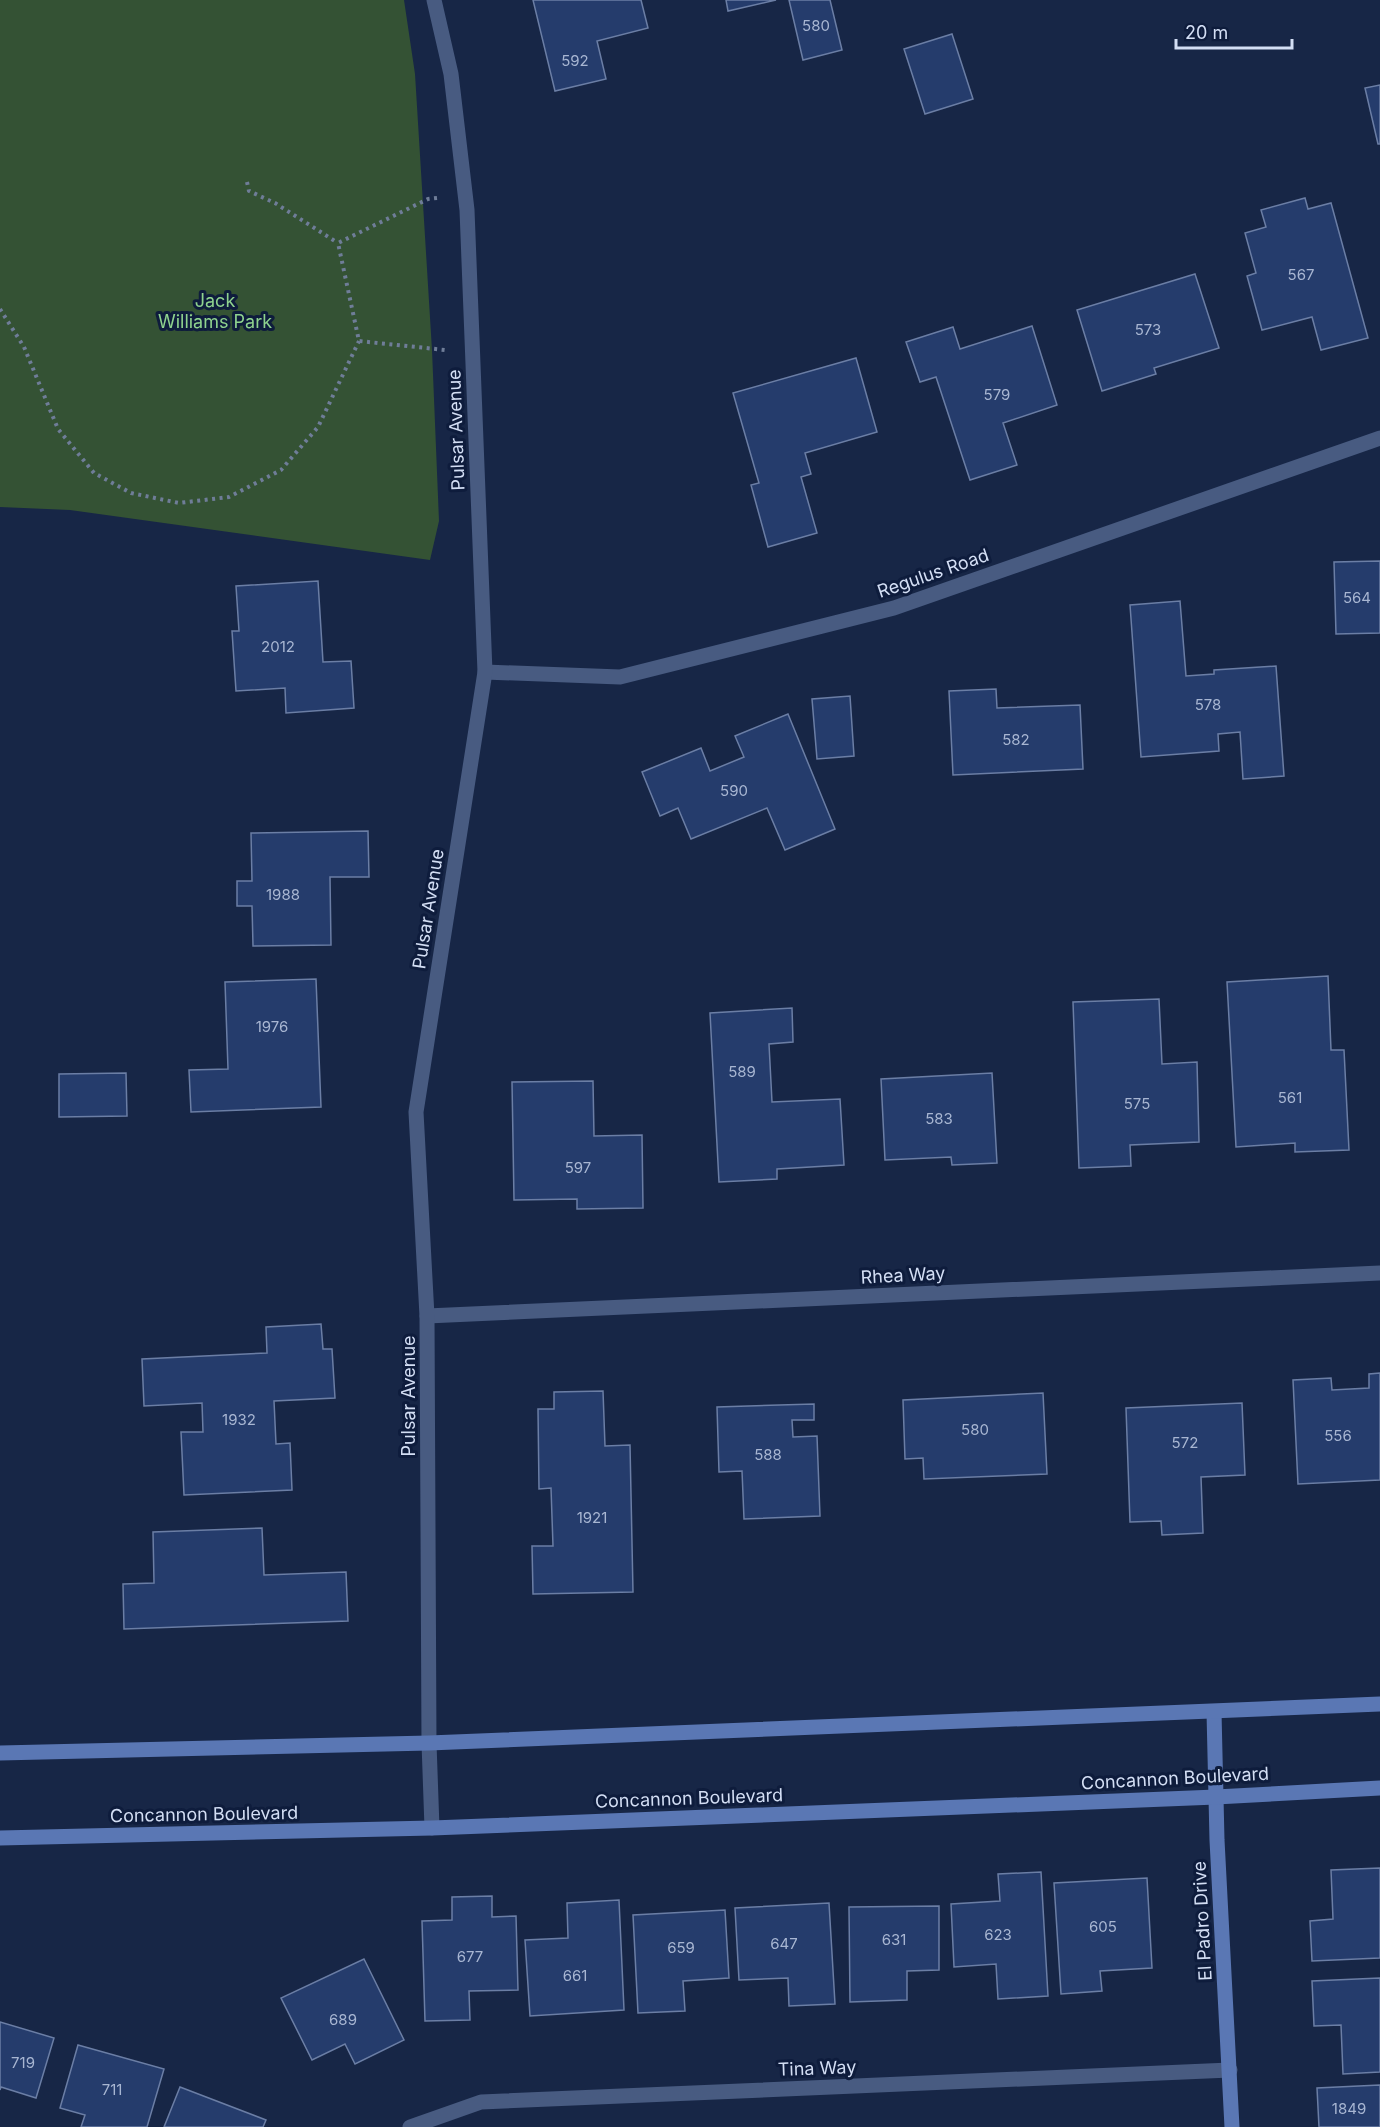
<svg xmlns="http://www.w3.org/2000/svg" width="1380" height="2127" font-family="Inter,sans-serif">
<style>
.green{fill:#345234}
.building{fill:#253c6c;stroke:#6b7ea5;stroke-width:1.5}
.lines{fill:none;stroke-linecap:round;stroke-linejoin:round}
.path{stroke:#6f7d98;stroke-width:4;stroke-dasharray:3 4.5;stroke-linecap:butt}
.street{stroke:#485b81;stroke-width:15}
.secondary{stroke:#5a77b4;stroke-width:15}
.labels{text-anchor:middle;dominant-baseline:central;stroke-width:6;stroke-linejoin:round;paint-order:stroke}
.number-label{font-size:15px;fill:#a8b6d2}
.park-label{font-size:18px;fill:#8fd38e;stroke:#0e1c3c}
.street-label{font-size:18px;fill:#d3def4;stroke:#0e1c3c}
</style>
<rect width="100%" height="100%" fill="#172646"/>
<!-- green -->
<path class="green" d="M0 0H404L415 74 432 350 439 521 430 560 70 510 0 507Z"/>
<!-- building -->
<g class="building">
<path d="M533 0H641L648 28 597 41 606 79 555 91Z"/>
<path d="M726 0H776L728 11Z"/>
<path d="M789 0H830L842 50 803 60Z"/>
<path d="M952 34 973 99 925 114 904 49Z"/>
<path d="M1380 85V144H1378L1365 88Z"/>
<path d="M1305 198 1308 209 1331 203 1368 338 1321 350 1312 317 1262 330 1247 276 1256 273 1245 233 1266 227 1261 210Z"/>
<path d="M1195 274 1219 348 1154 368 1156 374 1102 391 1077 310Z"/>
<path d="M1032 326 1057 405 1003 423 1017 465 970 480 936 377 920 382 906 342 953 327 960 349Z"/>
<path d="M856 358 877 432 805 453 811 474 801 477 817 533 768 547 751 485 759 483 733 393Z"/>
<path d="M1380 561V633L1336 634 1334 562Z"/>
<path d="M318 581 323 662 351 661 354 708 286 713 285 688 236 691 232 631H239L236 586Z"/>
<path d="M1180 601 1186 676 1214 674V670L1276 666 1284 776 1243 779 1240 732 1218 734 1219 751 1141 757 1130 605Z"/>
<path d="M996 689 997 708 1080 705 1083 769 953 775 949 691Z"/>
<path d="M850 696 854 756 817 759 812 699Z"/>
<path d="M788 714 835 829 785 850 767 808 691 839 678 808 660 816 642 772 701 748 710 771 744 757 735 736Z"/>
<path d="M368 831 369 877H330L331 945 253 946 252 906H237V881H252L251 833Z"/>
<path d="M1328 976 1331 1050H1344L1349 1150 1295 1152V1143L1236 1147 1227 982Z"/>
<path d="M316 979 321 1107 191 1112 189 1070 228 1069 225 982Z"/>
<path d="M1159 999 1162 1064 1197 1062 1199 1142 1130 1145 1131 1166 1079 1168 1073 1002Z"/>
<path d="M792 1008 793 1042 769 1044 772 1102 840 1099 844 1165 777 1169V1179L719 1182 710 1013Z"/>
<path d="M126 1073 127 1116 59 1117V1074Z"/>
<path d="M992 1073 997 1163 952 1165 951 1157 885 1160 881 1079Z"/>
<path d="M593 1081 594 1136 642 1135 643 1208 577 1209V1199L514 1200 512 1082Z"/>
<path d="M321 1324 323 1349H332L335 1398 274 1401 276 1444 290 1443 292 1490 184 1495 181 1432H203L202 1403 144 1406 142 1359 267 1353 266 1327Z"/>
<path d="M1380 1373V1480L1298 1484 1293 1380 1331 1378 1332 1390 1369 1388V1374Z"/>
<path d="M603 1391 605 1446 630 1445 633 1592 533 1594 532 1546H553L551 1488 539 1489 538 1409H554V1392Z"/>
<path d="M1043 1393 1047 1474 924 1479 923 1458 905 1459 903 1400Z"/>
<path d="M1242 1403 1245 1475 1201 1477 1203 1533 1162 1535 1161 1521 1130 1522 1126 1408Z"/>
<path d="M814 1404V1420H792L793 1437 817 1436 820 1516 744 1519 742 1471 719 1472 717 1407Z"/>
<path d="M262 1528 264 1575 346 1572 348 1621 124 1629 123 1584 154 1583 153 1532Z"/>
<path d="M1380 1868V1958L1312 1961 1310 1921 1333 1919 1331 1870Z"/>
<path d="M1041 1872 1048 1996 998 1999 996 1964 954 1967 951 1904 1000 1901 998 1874Z"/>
<path d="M1147 1878 1152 1968 1100 1971 1102 1991 1061 1994 1054 1883Z"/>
<path d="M492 1896V1917L516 1916 518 1990 469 1991 470 2020 425 2021 422 1921 452 1920V1897Z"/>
<path d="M619 1900 624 2010 530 2016 525 1940 568 1938 567 1903Z"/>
<path d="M829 1903 835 2004 789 2006 788 1978 739 1980 735 1908Z"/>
<path d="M939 1906V1970L907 1971V2000L850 2002 849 1907Z"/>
<path d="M725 1910 729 1978 683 1981 685 2011 638 2013 633 1915Z"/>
<path d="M364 1959 404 2040 355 2064 345 2044 312 2060 281 1998Z"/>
<path d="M1380 1978V2072L1343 2074 1341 2025 1314 2026 1312 1981Z"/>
<path d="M0 2022 54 2038 36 2098 1 2087 0 2090Z"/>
<path d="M78 2045 164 2069 147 2127H81L85 2115 60 2108Z"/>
<path d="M1380 2085V2127H1319L1317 2088Z"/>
<path d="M180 2087 266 2120 263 2127H164Z"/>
</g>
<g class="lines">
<!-- path -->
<g class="path">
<path d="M247 182 249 191 275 203 338 243"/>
<path d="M437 198 428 199 338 243 359 341 445 350"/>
<path d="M0 309 24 347 58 429 94 473 131 493 179 503 229 497 281 470 318 427 359 341"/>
</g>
<!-- street -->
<g class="street">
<path d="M485 672 620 677 894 608 1380 438"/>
<path d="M427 1316 1380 1273"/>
<path d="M432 1828 429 1743 427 1316 416 1112 485 672 467 210 451 74 434 0"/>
<path d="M410 2127 481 2102 1230 2070"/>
</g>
<!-- secondary -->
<g class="secondary">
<path d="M1214 1712 1217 1840 1232 2127"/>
<path d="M0 1753 429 1743 1380 1704"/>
<path d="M0 1838 432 1828 1216 1797 1380 1788"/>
</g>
</g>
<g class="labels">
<!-- number labels -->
<g class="number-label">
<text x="816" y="25">580</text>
<text x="575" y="60">592</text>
<text x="1301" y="274">567</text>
<text x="1148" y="329">573</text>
<text x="997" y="394">579</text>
<text x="1357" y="597">564</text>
<text x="278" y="646">2012</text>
<text x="1208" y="704">578</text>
<text x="1016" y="739">582</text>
<text x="734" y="790">590</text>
<text x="283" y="894">1988</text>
<text x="272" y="1026">1976</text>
<text x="742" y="1071">589</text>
<text x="1290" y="1097">561</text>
<text x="1137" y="1103">575</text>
<text x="939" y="1118">583</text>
<text x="578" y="1167">597</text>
<text x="239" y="1419">1932</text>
<text x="975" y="1429">580</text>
<text x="1338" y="1435">556</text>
<text x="1185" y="1442">572</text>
<text x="768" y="1454">588</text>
<text x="592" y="1517">1921</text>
<text x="1103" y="1926">605</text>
<text x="998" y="1934">623</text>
<text x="894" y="1939">631</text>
<text x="784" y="1943">647</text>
<text x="681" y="1947">659</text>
<text x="470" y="1956">677</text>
<text x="575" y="1975">661</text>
<text x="343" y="2019">689</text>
<text x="23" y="2062">719</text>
<text x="112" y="2089">711</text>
<text x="1349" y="2108">1849</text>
</g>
<!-- park labels -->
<g class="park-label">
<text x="215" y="300">Jack<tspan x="215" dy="21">Williams Park</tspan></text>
</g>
<!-- street labels -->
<g class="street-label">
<text transform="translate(456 430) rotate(-92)">Pulsar Avenue</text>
<text transform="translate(933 573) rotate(-19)">Regulus Road</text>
<text transform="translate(428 909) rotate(-81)">Pulsar Avenue</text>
<text transform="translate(903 1275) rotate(-3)">Rhea Way</text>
<text transform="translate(408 1396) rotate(-90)">Pulsar Avenue</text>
<text transform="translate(1175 1778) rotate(-3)">Concannon Boulevard</text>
<text transform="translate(689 1798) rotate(-2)">Concannon Boulevard</text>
<text transform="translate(204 1814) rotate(-1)">Concannon Boulevard</text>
<text transform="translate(1202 1921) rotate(-93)">El Padro Drive</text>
<text transform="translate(817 2068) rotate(-2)">Tina Way</text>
</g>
</g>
<!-- scale -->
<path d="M1176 39v9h116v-9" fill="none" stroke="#d3def4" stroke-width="3"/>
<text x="1185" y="39" font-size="18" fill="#d3def4" stroke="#0e1c3c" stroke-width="4.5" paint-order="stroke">20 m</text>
</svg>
